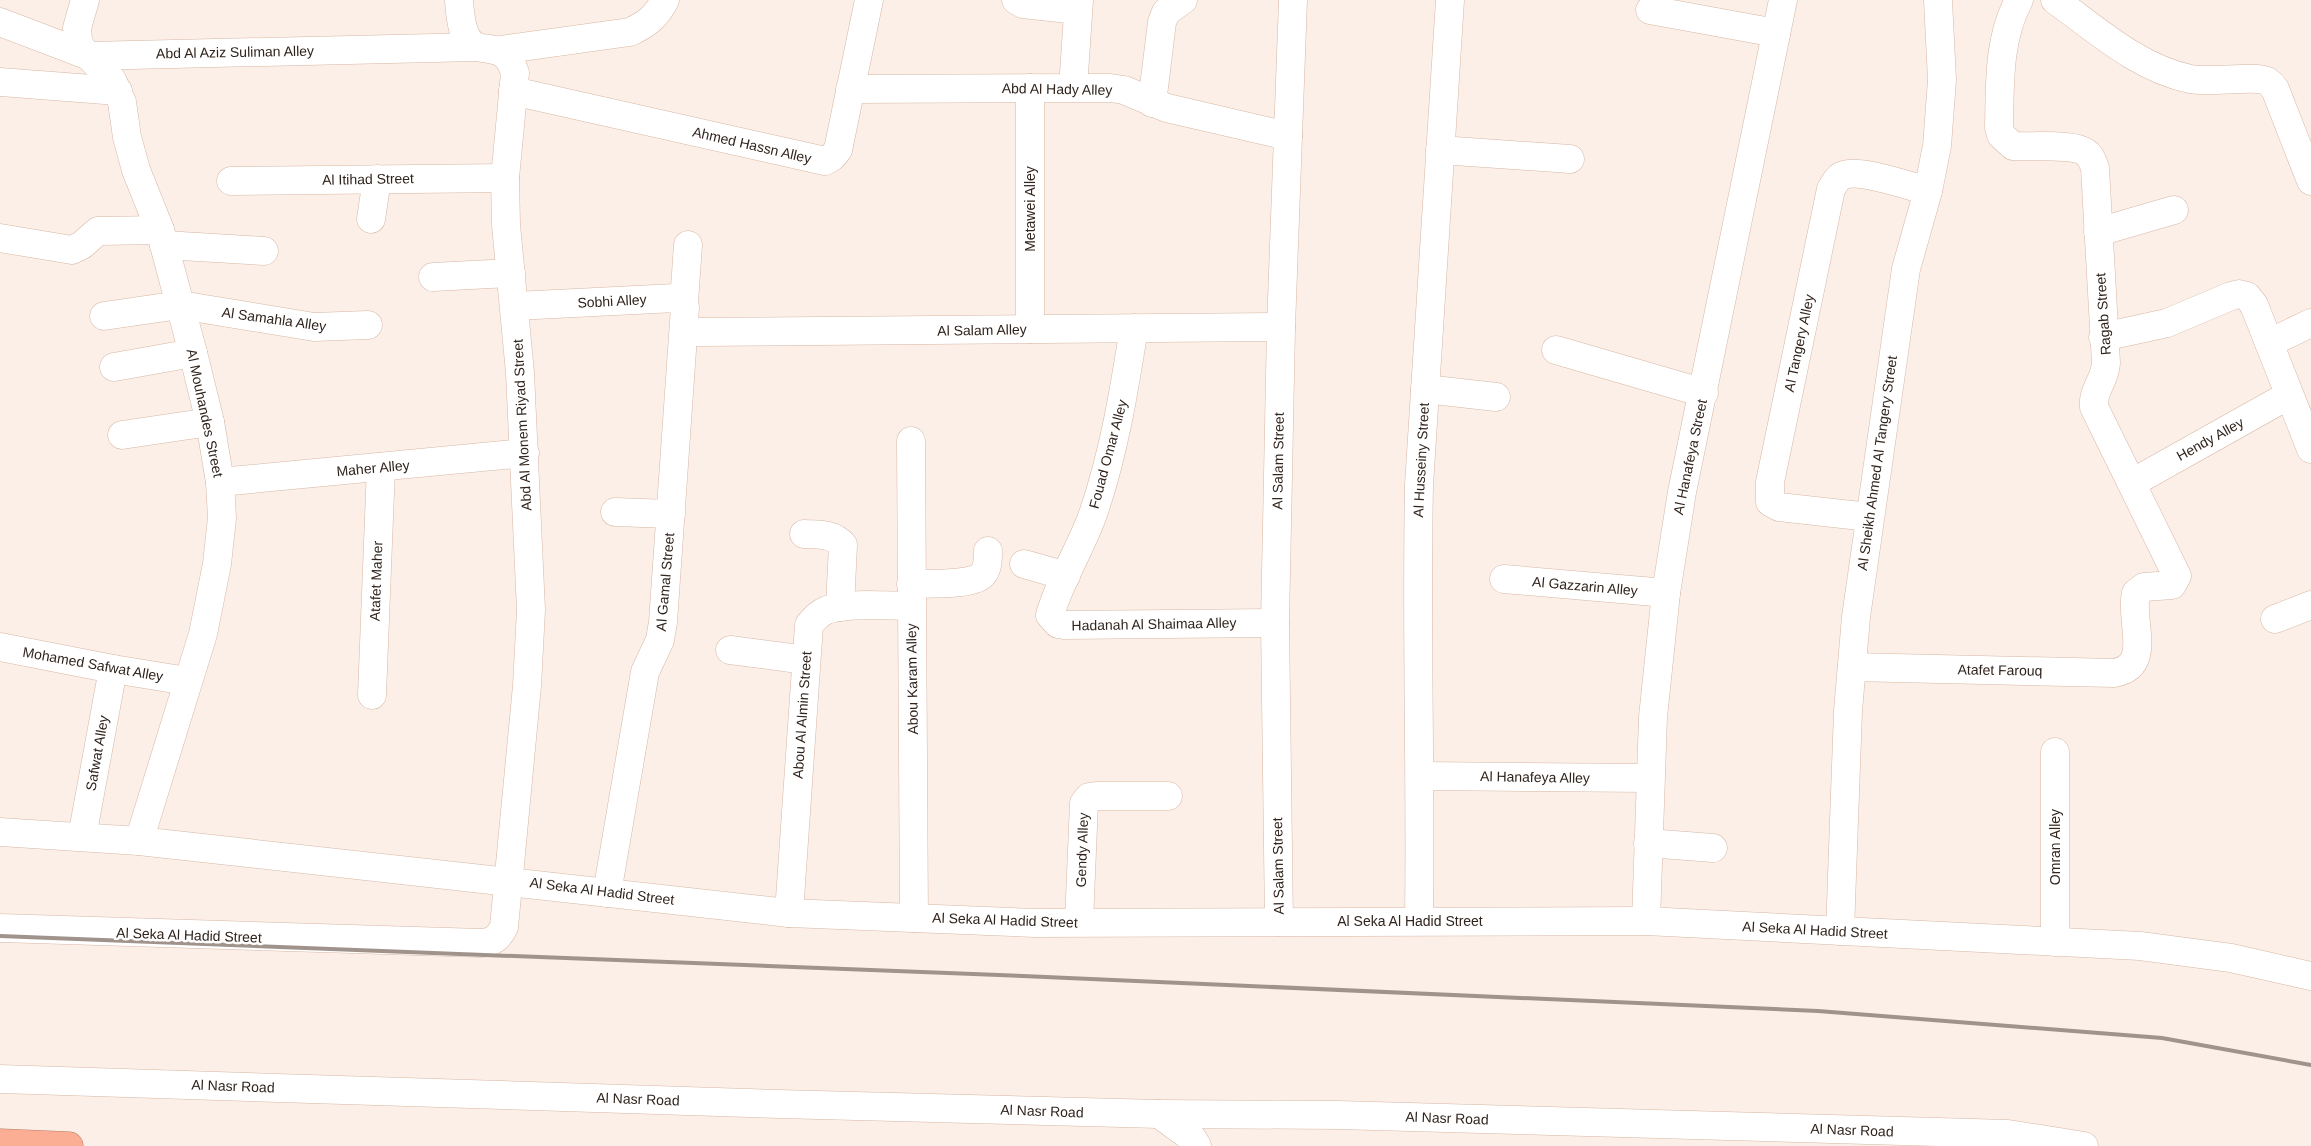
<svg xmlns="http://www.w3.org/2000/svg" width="2311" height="1146" font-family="Arial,sans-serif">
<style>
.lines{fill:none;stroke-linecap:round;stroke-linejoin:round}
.minor-casing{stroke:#d7b7a4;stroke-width:29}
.highway-casing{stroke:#b57e6a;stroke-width:29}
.minor{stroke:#fff;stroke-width:28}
.highway{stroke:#fcae94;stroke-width:28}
.rail{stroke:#a0938c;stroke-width:4}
.labels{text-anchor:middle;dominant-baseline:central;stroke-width:5;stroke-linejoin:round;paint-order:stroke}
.street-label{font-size:14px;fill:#30241d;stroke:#fff}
</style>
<rect width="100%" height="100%" fill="#fcefe7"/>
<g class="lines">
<defs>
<g id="minor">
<path d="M85 0 77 28 78 40 81 48 112 80 122 102 127 137 136 170 160 230 193 353 210 422 220 482 222 518 217 564 203 634 139 841"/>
<path d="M1016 0 1023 4 1078 10"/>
<path d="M2055 0C2097 30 2138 68 2190 79 2209 83 2255 75 2267 81 2270 83 2273 86 2275 89L2311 181"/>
<path d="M1650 10 1776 33"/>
<path d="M0 22 89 56 476 47"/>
<path d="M500 50 630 32C647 24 656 17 665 0"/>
<path d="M0 82 118 91"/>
<path d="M1073 88 1079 0"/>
<path d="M850 89 1110 88 1124 90 1167 108 1288 136"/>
<path d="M513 91 825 161 832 157 838 150 869 0"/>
<path d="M1152 103 1162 22 1166 12 1183 0"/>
<path d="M1440 150 1570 159"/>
<path d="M231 181 505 178"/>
<path d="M371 219 377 179"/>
<path d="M2098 232 2174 210"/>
<path d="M0 238 72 250 82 245 98 231 160 230"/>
<path d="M164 245 264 251"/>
<path d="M433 277 511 273"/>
<path d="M684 302 688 245"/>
<path d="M515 306 676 298 680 299 685 307 663 622 660 640 645 672 607 893"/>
<path d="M104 316 180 305 314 327 368 325"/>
<path d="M685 326 689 331 699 332 1281 327"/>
<path d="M1134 328C1124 391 1114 453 1093 514 1081 548 1060 580 1050 615L1058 624 1064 625 1275 623"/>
<path d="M1030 329V88"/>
<path d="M2103 337 2167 323 2231 296 2239 294 2247 296 2254 305 2311 449"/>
<path d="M2269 343 2311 323"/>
<path d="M1556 350 1704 393"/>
<path d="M114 367 193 353"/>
<path d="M1425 389 1496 397"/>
<path d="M122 435 210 422"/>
<path d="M911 441 914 918"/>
<path d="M220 482 525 453"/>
<path d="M2132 483 2289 395"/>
<path d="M615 512 671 514"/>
<path d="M1869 517 1779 507 1770 502V482L1831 189C1835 183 1837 177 1844 175 1861 169 1909 186 1928 191"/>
<path d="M804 534C819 535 832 533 843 545L840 607"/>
<path d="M1024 564 1066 576"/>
<path d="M1504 579 1666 593"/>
<path d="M911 584C926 583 975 586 983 574 988 568 988 559 988 551"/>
<path d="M2275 619 2311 605"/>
<path d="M0 647 113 669 187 681"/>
<path d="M730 650 806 660"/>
<path d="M1852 667 2114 673C2154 666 2129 621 2136 593L2144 587 2172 585 2177 576 2094 407C2092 390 2105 381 2106 363L2095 168C2092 160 2090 153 2081 150 2067 144 2029 147 2013 146L2001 135 1999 127C2000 84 1998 39 2019 0"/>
<path d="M372 695 381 467"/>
<path d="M2055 752V942"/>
<path d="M1421 776 1650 778"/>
<path d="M0 832 139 841 789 913 1035 923 1646 921 2140 946 2231 958 2311 976"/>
<path d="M82 837 113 669"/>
<path d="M1648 843 1713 848"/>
<path d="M789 913 809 625C815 618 819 613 827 610 846 602 890 606 911 606"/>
<path d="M1419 920C1421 775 1416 630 1419 485L1450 0"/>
<path d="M1646 921 1653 717 1666 593 1682 492 1783 0"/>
<path d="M1079 922 1084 803 1089 797 1096 796H1168"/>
<path d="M1279 922 1275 623 1281 327 1293 0"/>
<path d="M0 928 481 943C494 942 498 938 504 927L527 686 531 610 520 373 506 225 505 178 515 73C510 58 505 51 489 49 485 48 480 48 477 47 461 40 460 14 459 0"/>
<path d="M1840 931 1848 711 1856 617 1906 269 1928 191 1937 146 1942 80 1938 0"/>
<path d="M0 1079 779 1104 1159 1114 1338 1115 2008 1134 2084 1146"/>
<path d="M1159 1114 1192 1138 1197 1146"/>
</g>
<path id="highway" d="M0 1143 69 1146"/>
</defs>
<!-- minor casing -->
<use href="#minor" class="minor-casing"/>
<!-- highway casing -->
<use href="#highway" class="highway-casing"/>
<!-- minor -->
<use href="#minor" class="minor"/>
<!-- highway -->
<use href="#highway" class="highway"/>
<!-- rail -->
<path class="rail" d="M0 936 1023 976 1818 1011 2162 1038 2311 1065"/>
</g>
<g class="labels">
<!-- street labels -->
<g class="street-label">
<text transform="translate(235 52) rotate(-1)">Abd Al Aziz Suliman Alley</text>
<text transform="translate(1057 89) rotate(1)">Abd Al Hady Alley</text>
<text transform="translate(752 145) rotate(13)">Ahmed Hassn Alley</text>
<text transform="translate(368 179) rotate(-1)">Al Itihad Street</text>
<text transform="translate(1030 209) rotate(-90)">Metawei Alley</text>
<text transform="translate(612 301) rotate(-3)">Sobhi Alley</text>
<text transform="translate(2103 314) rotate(-94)">Ragab Street</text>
<text transform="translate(274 319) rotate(8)">Al Samahla Alley</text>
<text transform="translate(982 330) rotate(-1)">Al Salam Alley</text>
<text transform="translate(1799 343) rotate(-78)">Al Tangery Alley</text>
<text transform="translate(205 413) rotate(78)">Al Mouhandes Street</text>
<text transform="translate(522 425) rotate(-93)">Abd Al Monem Riyad Street</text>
<text transform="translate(2210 439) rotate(-29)">Hendy Alley</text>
<text transform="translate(1108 454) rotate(-75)">Fouad Omar Alley</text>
<text transform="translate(1690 457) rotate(-78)">Al Hanafeya Street</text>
<text transform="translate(1421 460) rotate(-87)">Al Husseiny Street</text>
<text transform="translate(1278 461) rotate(-89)">Al Salam Street</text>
<text transform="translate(1877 463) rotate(-82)">Al Sheikh Ahmed Al Tangery Street</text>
<text transform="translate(373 468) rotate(-5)">Maher Alley</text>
<text transform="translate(376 581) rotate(-88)">Atafet Maher</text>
<text transform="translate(665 582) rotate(-85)">Al Gamal Street</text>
<text transform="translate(1585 586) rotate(5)">Al Gazzarin Alley</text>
<text transform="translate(1154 624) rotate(-1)">Hadanah Al Shaimaa Alley</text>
<text transform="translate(93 664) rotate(10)">Mohamed Safwat Alley</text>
<text transform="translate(2000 670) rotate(1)">Atafet Farouq</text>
<text transform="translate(912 679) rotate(-91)">Abou Karam Alley</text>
<text transform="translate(802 715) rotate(-86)">Abou Al Almin Street</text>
<text transform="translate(97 753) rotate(-80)">Safwat Alley</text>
<text transform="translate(1535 777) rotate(1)">Al Hanafeya Alley</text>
<text transform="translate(2055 847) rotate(-90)">Omran Alley</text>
<text transform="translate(1082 850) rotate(-88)">Gendy Alley</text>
<text transform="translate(1278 866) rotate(-91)">Al Salam Street</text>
<text transform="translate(602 891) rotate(7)">Al Seka Al Hadid Street</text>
<text transform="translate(1005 920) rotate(2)">Al Seka Al Hadid Street</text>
<text x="1410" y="921">Al Seka Al Hadid Street</text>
<text transform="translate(1815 930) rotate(3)">Al Seka Al Hadid Street</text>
<text transform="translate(189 935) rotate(2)">Al Seka Al Hadid Street</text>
<text transform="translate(233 1086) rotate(2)">Al Nasr Road</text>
<text transform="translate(638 1099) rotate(2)">Al Nasr Road</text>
<text transform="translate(1042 1111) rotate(2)">Al Nasr Road</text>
<text transform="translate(1447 1118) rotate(2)">Al Nasr Road</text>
<text transform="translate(1852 1130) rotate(2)">Al Nasr Road</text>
</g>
</g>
</svg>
